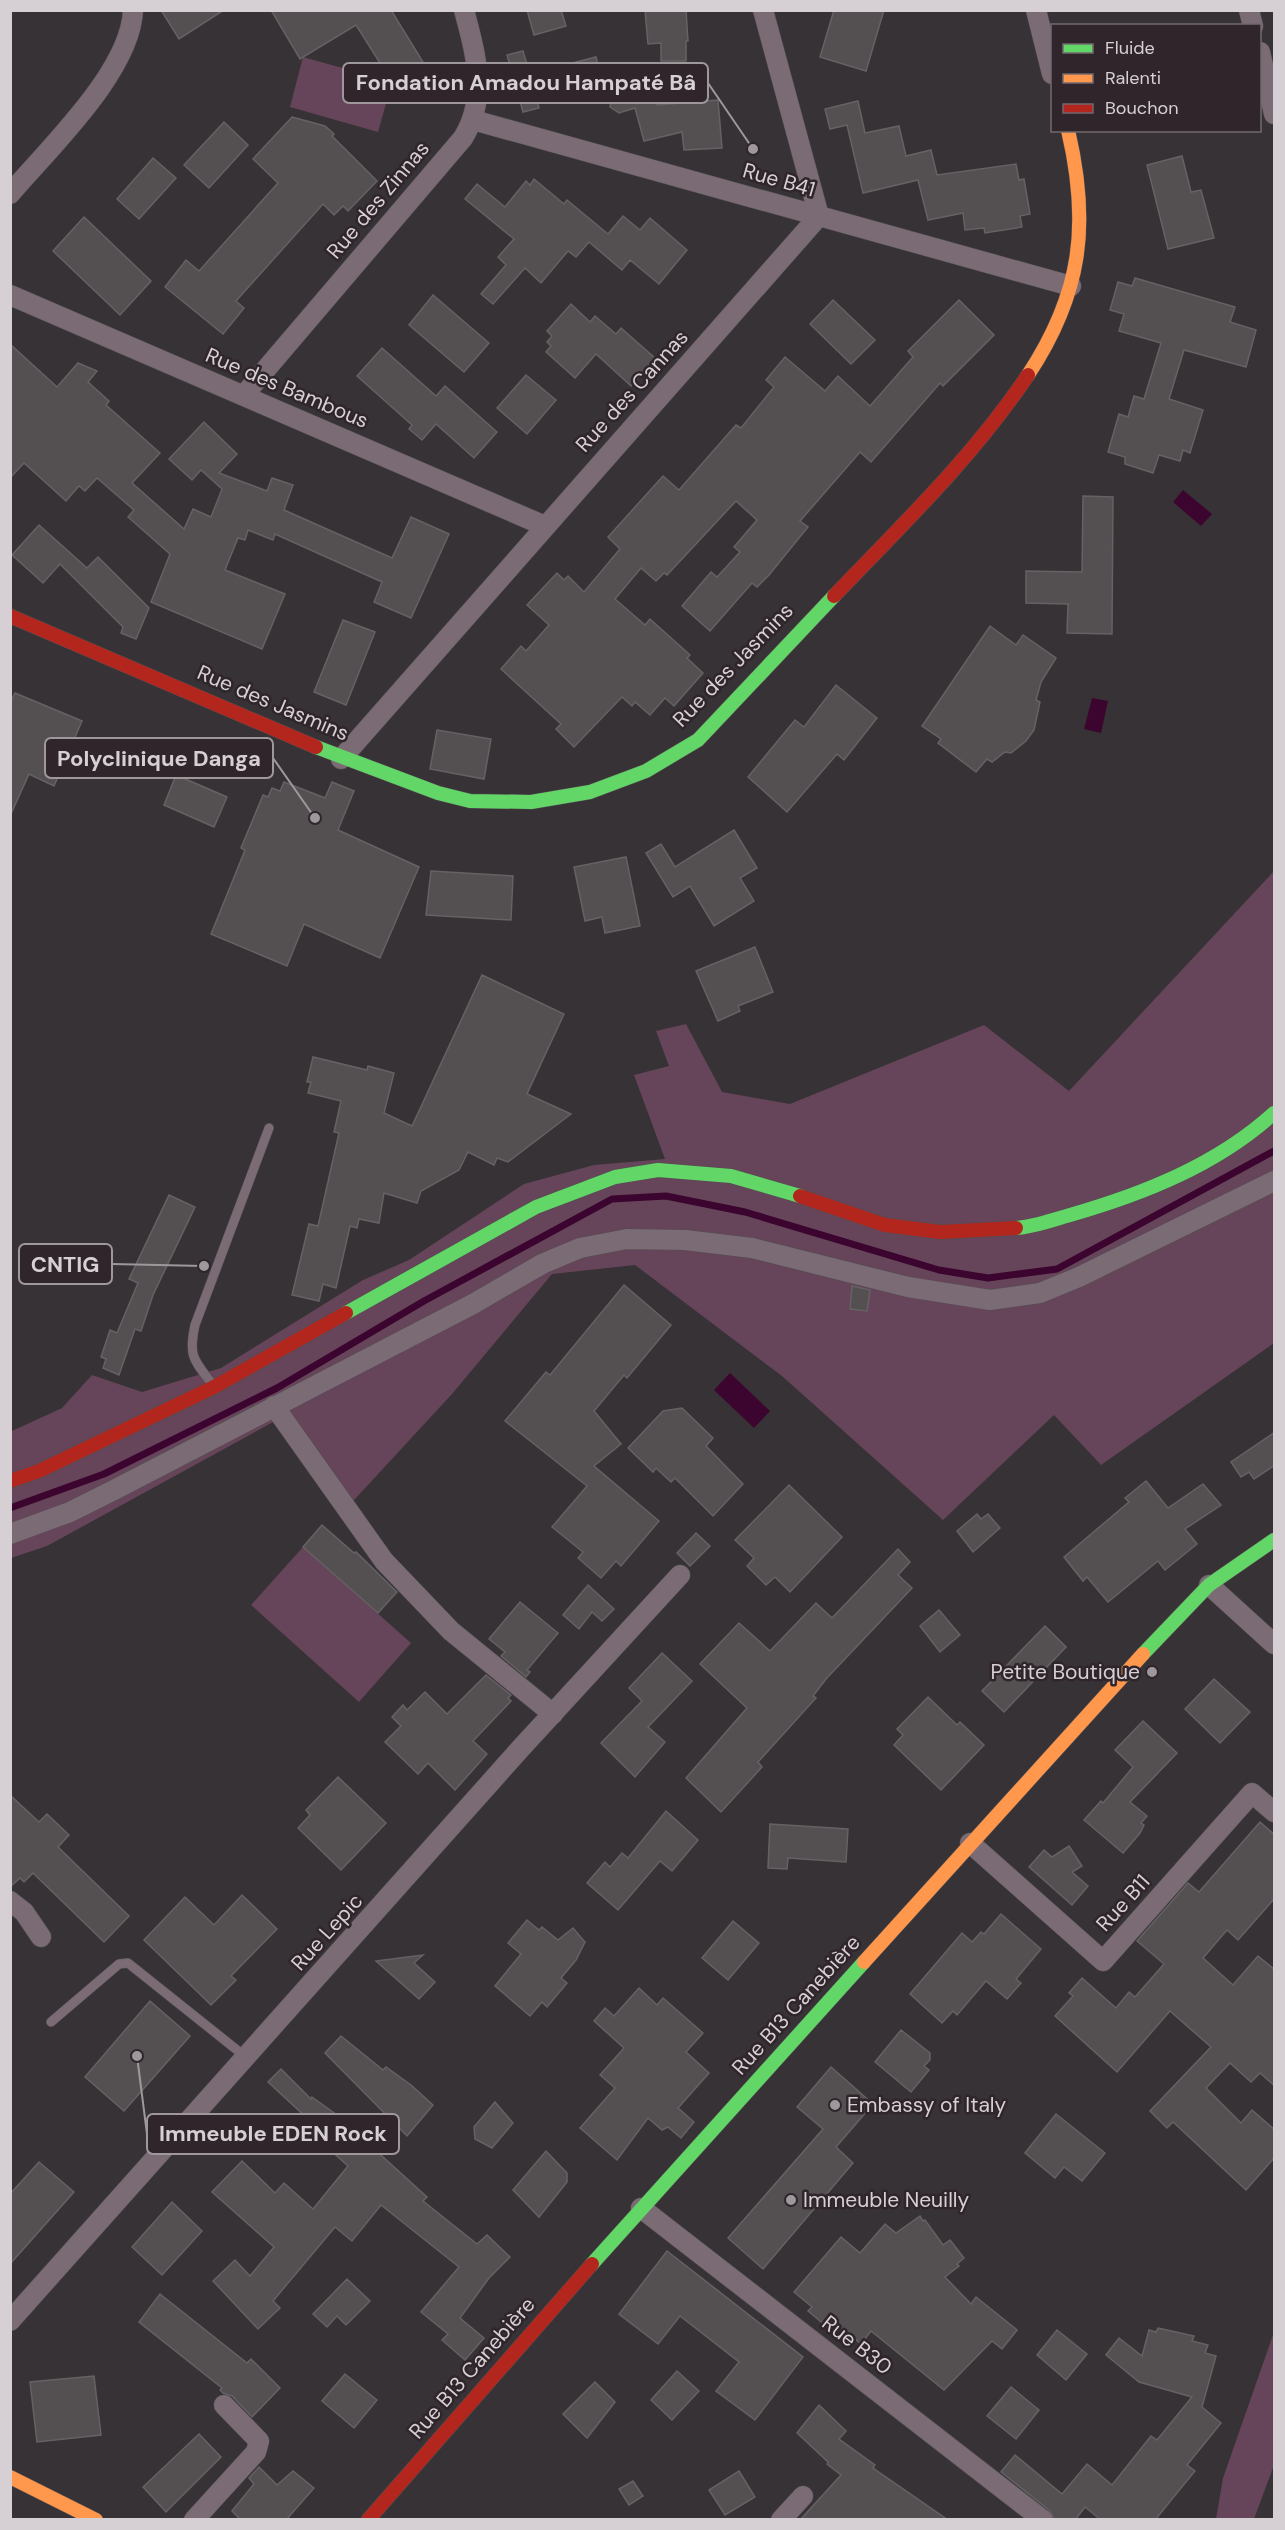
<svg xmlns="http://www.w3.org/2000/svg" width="1285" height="2530" font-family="'DM Sans',sans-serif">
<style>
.green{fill:#66455a}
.water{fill:#3c052f}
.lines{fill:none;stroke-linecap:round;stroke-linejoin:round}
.stream{stroke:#3c052f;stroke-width:7}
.building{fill:#545052;stroke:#666164;stroke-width:1.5}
.lane-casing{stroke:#534f51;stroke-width:10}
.street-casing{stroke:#534f51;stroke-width:21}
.fast-casing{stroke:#534f51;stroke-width:15}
.slow-casing{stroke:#534f51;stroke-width:15}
.jam-casing{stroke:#534f51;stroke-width:15}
.lane{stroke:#7a6b75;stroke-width:9}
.street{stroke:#7a6b75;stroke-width:20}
.fast{stroke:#63d668;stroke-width:14}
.slow{stroke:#ff974d;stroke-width:14}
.jam{stroke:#b3261e;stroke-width:14}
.poi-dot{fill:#9e989c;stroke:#2f252b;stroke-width:2}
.labels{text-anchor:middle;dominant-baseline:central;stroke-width:5;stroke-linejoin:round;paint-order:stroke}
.street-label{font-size:21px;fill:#d6cfd3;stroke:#2f252b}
.poi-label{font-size:21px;fill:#d6cfd3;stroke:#2f252b;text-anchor:start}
.leader{fill:none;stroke:#9e989c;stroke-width:2}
.callout-dot{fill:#9e989c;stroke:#2f252b;stroke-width:2}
.callout{fill:#2f252b;stroke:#9e989c;stroke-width:2}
.callout-label{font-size:22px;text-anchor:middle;font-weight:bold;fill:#d6cfd3}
</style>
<rect width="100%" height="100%" fill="#373235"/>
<!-- green -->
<g class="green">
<path d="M303 57 392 82 378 132 290 107Z"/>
<path d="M1274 871V1343L1101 1465 1054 1415 943 1520 782 1376 635 1265 552 1274 452 1394 343 1512 275 1421 47 1546 11 1558 10 1432 62 1408 92 1375 142 1392 221 1368 363 1280 409 1260 524 1184 594 1165 665 1159 634 1075 669 1066 656 1031 686 1024 722 1092 790 1104 984 1025 1069 1091Z"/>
<path d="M303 1547 411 1643 359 1702 251 1605Z"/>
<path d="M1274 2332V2465L1254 2519H1216L1223 2478Z"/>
</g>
<!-- water -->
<g class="water">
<path d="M1183 490 1212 514 1201 526 1173 502Z"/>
<path d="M1092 698 1108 701 1101 733 1084 729Z"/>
<path d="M730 1373 770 1411 754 1428 714 1390Z"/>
</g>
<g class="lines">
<!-- stream -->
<path class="stream" d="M10 1508 104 1474 277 1388 424 1301 612 1199 666 1196 745 1212 939 1270 988 1278 1057 1269 1274 1151"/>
</g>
<!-- building -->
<g class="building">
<path d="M161 10H224L179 39Z"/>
<path d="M271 10H391L423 62 392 82 356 25 300 59Z"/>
<path d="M527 10H561L566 26 534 35Z"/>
<path d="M645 10H686L688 41H686V61H661V43L648 44Z"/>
<path d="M834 10H884L866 71 820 57Z"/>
<path d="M523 51 530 74 596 57 602 80 536 97 539 108 523 112 507 55Z"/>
<path d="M651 85 657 105 718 100 722 148 684 150 682 132 644 141 635 108 619 113 610 107 612 95Z"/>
<path d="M858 101 865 133 899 126 906 156 931 150 937 175 1016 164 1019 180 1024 179 1030 214 1020 216 1022 227 985 233 984 228 965 230 963 213 928 220 918 180 863 193 847 125 830 129 825 109Z"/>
<path d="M292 117 325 126 334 134 332 136 377 181 348 211 343 206 334 215 323 204 236 301 244 308 223 334 165 287 186 260 199 271 278 183 253 159Z"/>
<path d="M224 122 248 145 209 188 184 165Z"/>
<path d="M1182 156 1191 192 1201 190 1214 238 1168 249 1147 165Z"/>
<path d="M153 158 176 178 139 219 117 199Z"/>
<path d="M534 179 564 204 567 200 608 234 623 216 640 230 650 218 687 250 659 284 630 260 622 270 589 242 576 257 568 251 541 283 525 268 493 304 481 294 506 265 498 257 514 239 465 199 477 184 505 207 526 181 530 185Z"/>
<path d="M84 217 151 281 120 315 53 251Z"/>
<path d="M1135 278 1235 307 1230 322 1256 330 1246 367 1184 350 1169 399 1203 410 1190 453 1183 450 1180 461 1159 455 1153 473 1125 464V457L1108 452 1119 414 1128 417 1134 396 1144 399 1161 343 1119 331 1124 314 1110 310 1118 282 1132 286Z"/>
<path d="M433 295 489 343 464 372 409 325Z"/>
<path d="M833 300 875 340 851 364 810 324Z"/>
<path d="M959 300 994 335 943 386 940 383 871 462 860 452 800 521 808 527 769 575 757 587 752 583 710 631 682 606 711 572 717 577 740 552 734 547 757 520 736 501 667 575 664 573 656 581 641 568 615 599 645 625 650 619 690 655 687 658 703 673 674 706 665 698 650 715 635 702 632 706 622 697 574 747 556 729 561 724 501 669 521 646 526 651 549 625 527 605 557 573 564 580 568 576 584 592 620 549 608 537 663 476 679 490 736 425 741 428 774 387 766 380 785 357 825 391 838 376 870 406 913 357 908 351Z"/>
<path d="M571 304 590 322 595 316 616 334 621 328 655 358 631 386 596 354 575 378 546 352 551 346 547 342 552 336 547 331Z"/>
<path d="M10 344 57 387 78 363 97 371 88 382 109 401 106 405 160 453 132 483 184 529 193 509 211 517 222 489 201 470 192 480 169 459 204 422 237 454 219 473 267 491 272 478 293 485 284 510 392 558 411 517 449 534 411 618 374 602 382 582 275 534 273 540 248 530 245 540 238 538 225 570 285 594 262 649 151 602 170 554 128 517 134 510 97 478 85 491 79 486 66 501 24 463 10 478Z"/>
<path d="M382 348 436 396 445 386 497 432 474 458 436 424 422 440 409 429 412 425 357 376Z"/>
<path d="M526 375 556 400 527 434 497 408Z"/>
<path d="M1083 496 1113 497 1112 634 1067 633 1068 604 1026 603V571L1082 572Z"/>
<path d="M39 525 87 568 98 557 149 608 136 639 121 633 123 627 60 564 43 583 12 555Z"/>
<path d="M343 620 375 632 346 705 314 692Z"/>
<path d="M990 626 1016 645 1023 635 1056 658 1041 682 1036 700 1040 702 1034 730 1026 741 1011 753 1005 752 992 762 987 759 976 772 938 743 941 739 922 726Z"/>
<path d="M836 685 877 718 844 760 837 754 787 812 748 777 795 720 804 727Z"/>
<path d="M15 693 82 721 54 786 29 774 10 816V703Z"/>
<path d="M437 730 491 739 484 779 430 769Z"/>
<path d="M176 775 227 797 214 827 164 805Z"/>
<path d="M284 782 325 798 332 782 354 791 338 830 419 867 380 958 304 924 287 966 211 934 245 850 241 848 263 795 268 797 272 788 280 791Z"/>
<path d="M734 830 757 868 740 878 754 901 714 926 690 886 673 897 646 853 661 844 675 867Z"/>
<path d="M626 857 640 926 605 933 602 917 585 921 574 867Z"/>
<path d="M431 871 513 876 511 920 426 915Z"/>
<path d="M755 947 773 992 738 1006 740 1011 718 1021 696 971Z"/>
<path d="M482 975 564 1014 527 1094 571 1114 508 1162 497 1158 494 1165 468 1152 459 1170 421 1191 417 1203 384 1193 379 1223 359 1219 357 1228 350 1226 336 1288 323 1284 319 1301 292 1295 309 1224 318 1226 339 1133 334 1132 341 1101 308 1093 311 1082H307L313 1057 367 1070 368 1066 394 1073 384 1113 412 1126Z"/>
<path d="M169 1195 195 1207 153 1295 141 1331 135 1329 119 1375 103 1368 106 1359 101 1357 110 1330 117 1333 138 1283 129 1279Z"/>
<path d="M624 1285 671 1325 627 1378 624 1375 594 1411 621 1444 594 1466 659 1521 621 1566 616 1561 601 1578 578 1558 583 1552 552 1527 587 1486 505 1421 546 1372 550 1375Z"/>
<path d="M852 1286 870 1290 867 1311 850 1309Z"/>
<path d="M682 1408 713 1438 706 1446 743 1484 713 1516 675 1478 671 1482 656 1468 653 1472 628 1448 663 1411Z"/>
<path d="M1275 1432V1465L1254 1479 1249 1472 1241 1477 1231 1462Z"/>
<path d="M1146 1481 1168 1508 1203 1484 1221 1505 1185 1529 1197 1544 1165 1570 1158 1561 1108 1602 1087 1577 1083 1581 1064 1557 1129 1502 1125 1498Z"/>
<path d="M789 1485 842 1537 790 1592 775 1577 766 1585 747 1566 754 1558 735 1540Z"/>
<path d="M977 1514 981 1519 988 1514 1000 1528 973 1552 957 1531Z"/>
<path d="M322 1525 354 1553 356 1552 397 1592 378 1613 303 1547Z"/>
<path d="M696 1533 710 1546 690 1566 677 1553Z"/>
<path d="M898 1549 910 1562 898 1575 912 1588 826 1679 813 1696 816 1698 758 1762 762 1767 721 1812 686 1778 747 1708 700 1664 739 1623 770 1651 816 1603 832 1618Z"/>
<path d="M588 1585 614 1609 602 1621 592 1612 579 1629 563 1615Z"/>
<path d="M520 1602 558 1633 527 1670 530 1672 526 1677 501 1656 505 1652 489 1639Z"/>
<path d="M939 1610 960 1635 940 1652 920 1626Z"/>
<path d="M1045 1626 1066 1647 1004 1712 982 1691Z"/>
<path d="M662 1653 692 1681 648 1727 665 1742 635 1777 601 1743 642 1701 629 1688Z"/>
<path d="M486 1675 511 1695 508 1698 511 1701 473 1741 487 1754 455 1790 428 1763 418 1774 385 1742 401 1726 392 1717 403 1705 407 1710 425 1692 447 1714Z"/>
<path d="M1214 1679 1250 1712 1220 1743 1185 1709Z"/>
<path d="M928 1697 957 1725 960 1722 984 1745 941 1790 894 1745 903 1735 897 1729Z"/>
<path d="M1143 1721 1177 1753 1130 1802 1147 1816 1141 1823 1144 1825 1140 1833 1123 1853 1084 1820 1101 1801 1103 1803 1133 1767 1115 1750Z"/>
<path d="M338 1777 386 1823 341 1870 298 1828 310 1815 306 1810Z"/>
<path d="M10 1795 39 1822 47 1814 69 1835 58 1847 129 1916 104 1942 33 1873 24 1882 20 1878 10 1887Z"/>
<path d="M666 1811 698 1840 672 1871 660 1861 618 1910 587 1883 605 1862 610 1867 622 1853 628 1858Z"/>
<path d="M1260 1822 1275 1835V1898L1238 1940 1227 1930 1203 1958 1233 1985 1258 1956 1275 1970V2086L1260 2073 1251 2082 1230 2063 1206 2088 1241 2123 1252 2110 1275 2130V2157L1246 2190 1173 2122 1167 2128 1150 2111 1211 2047 1170 2011 1117 2072 1055 2016 1073 1996 1069 1993 1082 1978 1116 2008 1129 1992 1135 1997 1164 1964 1137 1941 1188 1883 1199 1892Z"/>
<path d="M770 1824 848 1829 846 1862 788 1858 787 1869 768 1868Z"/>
<path d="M1069 1846 1082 1866 1072 1872 1088 1886 1072 1905 1029 1867 1044 1850 1052 1857Z"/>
<path d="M242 1895 277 1929 231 1976 236 1980 211 2005 144 1940 185 1897 214 1925Z"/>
<path d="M1001 1914 1041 1949 1016 1979 1021 1983 1007 1999 986 1981 957 2015 953 2011 942 2023 910 1994 962 1933 972 1942 981 1932 984 1934Z"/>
<path d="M527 1920 539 1930 542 1927 558 1940 573 1928 585 1942 576 1960 561 1978 567 1983 547 2007 542 2002 530 2016 495 1986 521 1954 508 1943Z"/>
<path d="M733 1921 759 1943 728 1980 702 1958Z"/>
<path d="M423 1955 414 1963 435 1982 419 1999 376 1961Z"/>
<path d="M639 1988 657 2005 663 1998 703 2033 686 2052 709 2073 678 2108 694 2122 681 2138 668 2127 662 2130 648 2118 617 2160 580 2128 615 2088 600 2075 624 2048 594 2021 605 2008 614 2016Z"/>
<path d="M150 2001 190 2036 124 2111 85 2077Z"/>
<path d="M901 2030 930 2053V2060L924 2066 929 2070 911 2092 875 2062Z"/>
<path d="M341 2036 383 2070 386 2067 411 2085 433 2105 407 2136 325 2053Z"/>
<path d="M831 2067 873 2104 836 2147 853 2163 763 2269 728 2238 823 2129 797 2107Z"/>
<path d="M281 2069 311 2099 312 2097 337 2115 427 2197 423 2201 477 2244 487 2235 510 2257 489 2278 460 2318 484 2338 465 2360 442 2340 448 2334 421 2312 459 2267 381 2205 352 2241 335 2227 273 2301 280 2308 258 2329 213 2281 235 2260 250 2276 274 2247 212 2192 242 2161 275 2193 284 2183 313 2209 348 2166 316 2137 322 2132 268 2082Z"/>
<path d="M495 2102 513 2123 492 2148 475 2139 474 2127Z"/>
<path d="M1056 2114 1105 2153 1082 2181 1064 2167 1055 2178 1025 2153Z"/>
<path d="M546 2151 567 2173V2182L539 2217 513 2190Z"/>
<path d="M39 2162 74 2192 10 2264V2194Z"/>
<path d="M172 2202 202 2231 162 2275 132 2247Z"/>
<path d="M920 2216 923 2221 925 2220 943 2245 950 2240 964 2258 957 2264 959 2266 945 2277 971 2304 976 2297 1017 2330 1002 2349 992 2341 944 2390 871 2331 861 2344 838 2325 833 2332 808 2311 812 2307 794 2292 841 2237 860 2253 885 2224 896 2233Z"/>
<path d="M667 2251 803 2357 755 2420 716 2391 739 2362 680 2316 658 2344 619 2314Z"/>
<path d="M347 2279 370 2301 346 2325 337 2316 327 2327 313 2314Z"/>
<path d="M160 2294 247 2363 251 2359 280 2388 252 2417 232 2396 223 2393 220 2390 222 2388 139 2322Z"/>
<path d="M1158 2328 1194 2336 1192 2341 1208 2345 1205 2353 1216 2356 1202 2407 1221 2423 1187 2465 1195 2471 1155 2520H1101L1085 2507 1075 2520H1055L1050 2511 1001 2472 1015 2455 1062 2494 1087 2464 1112 2485 1151 2436 1157 2440 1192 2397 1139 2382 1106 2355 1119 2338 1142 2356 1149 2330 1156 2332Z"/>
<path d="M1057 2330 1087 2354 1066 2380 1037 2355Z"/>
<path d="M677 2371 699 2391 672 2420 651 2400Z"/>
<path d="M345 2374 377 2400 354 2428 322 2401Z"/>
<path d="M94 2376 101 2435 37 2442 30 2382Z"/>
<path d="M595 2382 615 2402 587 2438 563 2414Z"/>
<path d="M1011 2387 1039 2410 1016 2439 987 2416Z"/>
<path d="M819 2405 846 2431 839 2439 875 2465 873 2468 948 2520H800L841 2475 827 2464 828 2462 797 2433Z"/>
<path d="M199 2434 221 2457 166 2512 143 2487Z"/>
<path d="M259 2467 277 2485 293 2471 314 2488 286 2520H241L232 2511 254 2484 249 2478Z"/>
<path d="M739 2471 755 2497 725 2515 709 2490Z"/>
<path d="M633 2481 643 2496 629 2505 619 2489Z"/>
</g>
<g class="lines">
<defs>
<g id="lane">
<path d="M213 1385C194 1360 188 1357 195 1325L269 1128"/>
<path d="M51 2022 119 1964 128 1963 247 2058"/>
</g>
<g id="street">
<path d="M1036 10 1052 74"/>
<path d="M1249 10 1253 26"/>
<path d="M1260 52 1274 114"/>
<path d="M473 120 1071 286"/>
<path d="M10 194C49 148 131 71 133 10"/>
<path d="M10 295 545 526"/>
<path d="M244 395 463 138C488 97 476 55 464 10"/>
<path d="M341 759 819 216 763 10"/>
<path d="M274 1406 384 1561 451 1631 553 1714"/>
<path d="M10 1534 70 1512 114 1490 473 1304 542 1264 580 1248 627 1239 685 1240 752 1248 908 1287 990 1300 1040 1293 1079 1277 1274 1181"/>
<path d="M1209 1585 1274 1644"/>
<path d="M970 1843 1103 1961 1252 1793 1274 1812"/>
<path d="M10 1901 24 1912 41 1937"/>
<path d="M641 2208 1043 2520"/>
<path d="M10 2321 521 1748 680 1575"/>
<path d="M194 2520 256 2452 259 2441 224 2405"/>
<path d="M781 2520 803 2496"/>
</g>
<g id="fast">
<path d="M316 747 438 793 470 801 531 802 590 792 646 771 698 740 834 596"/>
<path d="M1016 1228C1034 1227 1052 1220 1070 1215 1143 1194 1217 1165 1274 1113"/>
<path d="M346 1313 536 1207 615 1177 658 1170 731 1176 800 1196"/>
<path d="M1143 1654 1209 1585 1274 1540"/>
<path d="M592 2264 864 1962"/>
</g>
<g id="slow">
<path d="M1028 375C1082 293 1090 224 1068 130"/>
<path d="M864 1962 1143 1654"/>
<path d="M10 2477 96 2520"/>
</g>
<g id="jam">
<path d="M834 596C902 525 973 457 1028 375"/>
<path d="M10 616 316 747"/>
<path d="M800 1196 885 1225 940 1232 1016 1228"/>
<path d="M10 1481 39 1471 214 1387 346 1313"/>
<path d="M368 2520 592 2264"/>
</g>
</defs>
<!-- lane casing -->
<use href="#lane" class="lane-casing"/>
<!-- street casing -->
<use href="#street" class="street-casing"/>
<!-- fast casing -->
<use href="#fast" class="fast-casing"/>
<!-- slow casing -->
<use href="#slow" class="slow-casing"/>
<!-- jam casing -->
<use href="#jam" class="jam-casing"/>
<!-- lane -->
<use href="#lane" class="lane"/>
<!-- street -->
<use href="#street" class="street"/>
<!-- fast -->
<use href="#fast" class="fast"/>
<!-- slow -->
<use href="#slow" class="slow"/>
<!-- jam -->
<use href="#jam" class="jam"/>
</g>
<!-- markers -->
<g class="poi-dot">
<circle cx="1152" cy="1672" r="6"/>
<circle cx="835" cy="2105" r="6"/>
<circle cx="791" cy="2200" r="6"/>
</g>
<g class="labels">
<!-- street labels -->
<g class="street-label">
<text transform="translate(779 180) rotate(16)">Rue B41</text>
<text transform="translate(378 200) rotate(-50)">Rue des Zinnas</text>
<text transform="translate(287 388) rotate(23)">Rue des Bambous</text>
<text transform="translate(632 391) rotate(-48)">Rue des Cannas</text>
<text transform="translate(733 665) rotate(-46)">Rue des Jasmins</text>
<text transform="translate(273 703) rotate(23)">Rue des Jasmins</text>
<text transform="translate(1123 1903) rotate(-48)">Rue B11</text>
<text transform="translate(327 1932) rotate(-48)">Rue Lepic</text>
<text transform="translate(796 2005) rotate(-48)">Rue B13 Canebière</text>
<text transform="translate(857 2345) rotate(38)">Rue B30</text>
<text transform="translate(472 2368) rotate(-49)">Rue B13 Canebière</text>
</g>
<!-- poi labels -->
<g class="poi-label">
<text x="1140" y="1672" text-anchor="end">Petite Boutique</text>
<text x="847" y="2105">Embassy of Italy</text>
<text x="803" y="2200">Immeuble Neuilly</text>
</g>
</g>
<!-- callouts -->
<path class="leader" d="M753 149L708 83M315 818L273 758M204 1266L112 1264M137 2056L147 2134"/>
<g class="callout-dot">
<circle cx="753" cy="149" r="6"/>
<circle cx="315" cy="818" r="6"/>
<circle cx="204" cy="1266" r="6"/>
<circle cx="137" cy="2056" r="6"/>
</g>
<g class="callout">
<rect x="343" y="63" width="365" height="40" rx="6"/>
<rect x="45" y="738" width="228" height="40" rx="6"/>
<rect x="19" y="1244" width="93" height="40" rx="6"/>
<rect x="147" y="2114" width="252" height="40" rx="6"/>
</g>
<g class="callout-label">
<text x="526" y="90">Fondation Amadou Hampaté Bâ</text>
<text x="159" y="766">Polyclinique Danga</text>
<text x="65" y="1272">CNTIG</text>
<text x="273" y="2141">Immeuble EDEN Rock</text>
</g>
<!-- border -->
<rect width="1285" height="2530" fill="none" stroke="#d6cfd3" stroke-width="24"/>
<!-- legend -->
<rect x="1051" y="24" width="210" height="108" fill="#2f252b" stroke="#72696e" stroke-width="1.5"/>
<rect x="1063" y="44" width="30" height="9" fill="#63d668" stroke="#72696e" stroke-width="1.5"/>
<text x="1105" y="54" font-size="18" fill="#d6cfd3">Fluide</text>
<rect x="1063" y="74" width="30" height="9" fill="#ff974d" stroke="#72696e" stroke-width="1.5"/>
<text x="1105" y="84" font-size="18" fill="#d6cfd3">Ralenti</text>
<rect x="1063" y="104" width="30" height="9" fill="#b3261e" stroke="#72696e" stroke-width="1.5"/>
<text x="1105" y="114" font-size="18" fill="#d6cfd3">Bouchon</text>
</svg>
